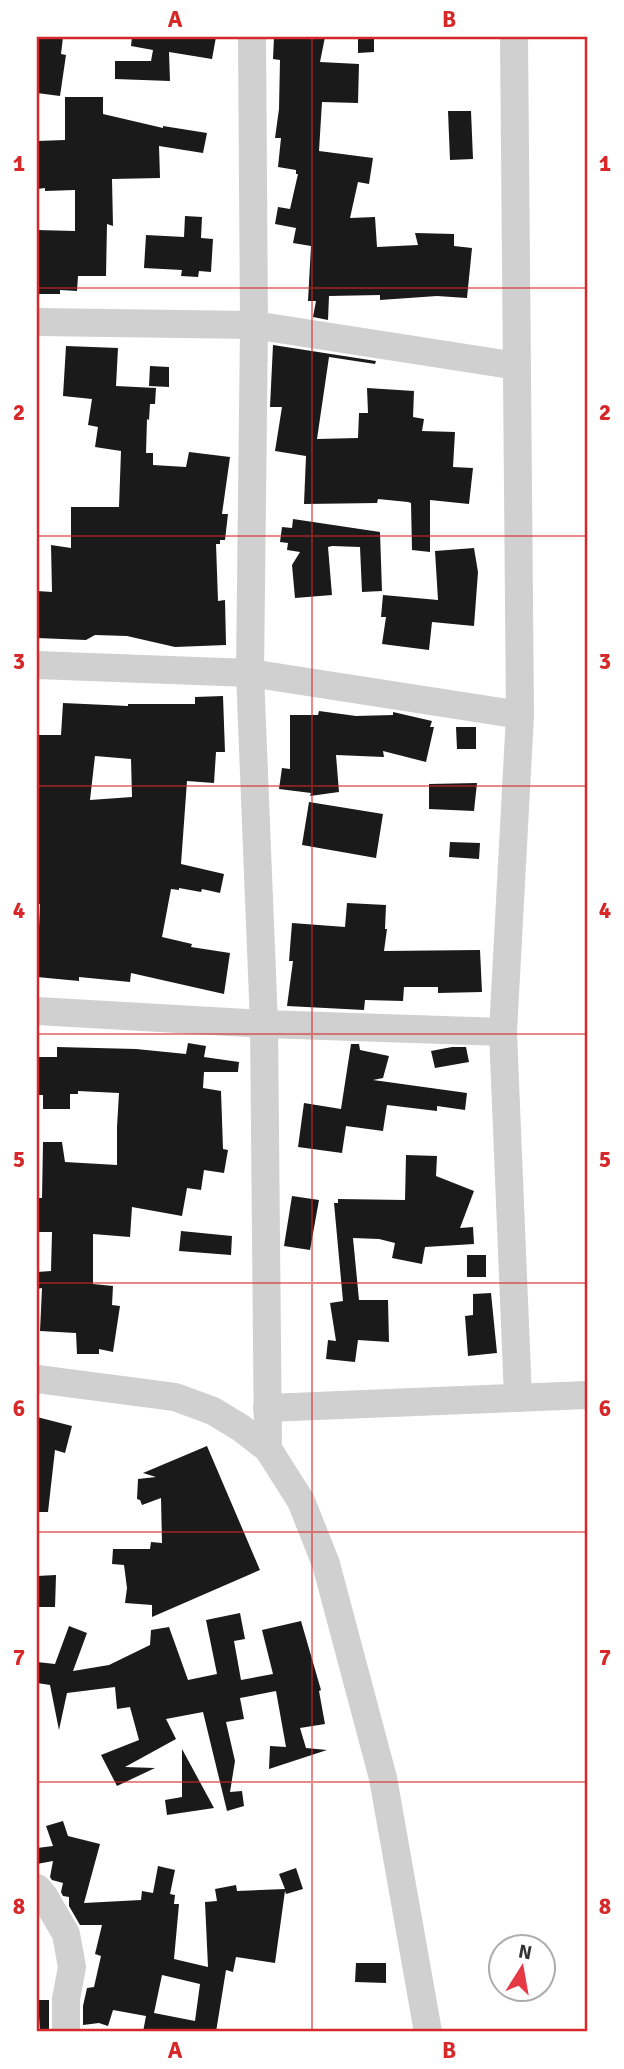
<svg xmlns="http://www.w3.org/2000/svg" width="624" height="2069" font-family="Signika,sans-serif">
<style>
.building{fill:#1a1a1a;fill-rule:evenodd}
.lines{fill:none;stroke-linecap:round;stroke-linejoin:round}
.minor{stroke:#d0d0d0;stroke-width:28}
.grid{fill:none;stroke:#d62828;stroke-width:2;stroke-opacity:0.55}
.neatline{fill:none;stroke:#d62828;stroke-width:2.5}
.grid-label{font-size:23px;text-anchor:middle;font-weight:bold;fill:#d62828}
</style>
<rect width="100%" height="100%" fill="#fff"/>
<!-- building -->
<g class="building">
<path d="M37 37H63L61 54 66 55 60 96 37 93Z"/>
<path d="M132 37H216L212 59 169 52 170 81 115 79V61H151L153 50 131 46Z"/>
<path d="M274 37H325L320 62 359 64 358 103 322 102 319 151 373 158 369 184 358 182 350 218 375 217 377 247 418 245 415 233 454 234V246L472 248 467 298 437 296 380 300V295L329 296 328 320 313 317 316 301H308L311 246 293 243 296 228 275 224 278 207 290 209 298 174H296V170L278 167 281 138H275L279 109 280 60 273 59Z"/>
<path d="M358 37H374V52L358 53Z"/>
<path d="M65 97H103V114L163 128V126L207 133 203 153 159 146 160 178 112 179 113 226 107 224 106 276H78L77 291 60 290V294H37V230L75 231V190L45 191V188L37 189V141L65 140Z"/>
<path d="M448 111H471L473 159 450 160Z"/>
<path d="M185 216 202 217 201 238 213 239 211 272 199 271 198 277 181 276 182 270 144 268 146 235 184 237Z"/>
<path d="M273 345 376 361 375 364 329 357 317 439 358 438 359 413H368L367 388 414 391 413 417 424 419 422 431 455 432 453 467 473 468 469 504 430 500V552L412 550 411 503 408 502 378 499 377 503 304 504 306 456 275 451 282 407H270Z"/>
<path d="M66 346 118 348 116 386 156 388 155 404H150L149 420 147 419 146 453H153V465L186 467 189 452 230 457 222 514H228L225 540H220V544H216L218 601 225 600 226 645 175 647 127 636 95 635 86 640 37 638V591L52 592 51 545 71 548V507H119L121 451 95 447 98 427 88 425 92 399 63 396Z"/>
<path d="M150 366 169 367V387L149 386Z"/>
<path d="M293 519 380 532 382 591 362 592 360 547 332 546 328 547 332 595 295 598 292 565 300 552 287 550 288 543 280 542 282 527 292 528Z"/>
<path d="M474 548 478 572 474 626 432 622 429 650 382 644 386 617H381L383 595 438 600 435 551Z"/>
<path d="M223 696 225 752H216L214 783 187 781 181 864 224 874 220 893 202 889 201 892 179 888V890L171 889 162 937 192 944 191 947 230 953 224 994 131 973 130 982 79 977V981L37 977 40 904H37V735H61L63 703 128 706V704H195V697ZM95 756 131 759 132 797 90 800Z"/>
<path d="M319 711 356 716 393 715V712L432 721 430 727H434L426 762 383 751 384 757 336 755 339 792 310 796 311 793 279 789 282 768 290 769V715H318Z"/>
<path d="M456 727H476V749H457Z"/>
<path d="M477 783 474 811 429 809V784Z"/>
<path d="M309 802 383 814 376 858 302 845Z"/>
<path d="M450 842 480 843 479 859 449 857Z"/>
<path d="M347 903 386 905 385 929H387L384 951 480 950 482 992 438 993V987H404L403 1001 365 1000 364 1010 287 1006 293 961H289L292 923 345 927Z"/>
<path d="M188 1043 206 1046 204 1057 239 1062 238 1072H204L203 1088 221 1091 223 1149 228 1150 224 1173 204 1170 201 1190 187 1188 182 1216 132 1207 130 1237 93 1234V1284L113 1286 112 1305 120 1306 113 1352 99 1349V1354H77L76 1333 40 1331 42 1288 37 1289V1272L51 1271 52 1232H37L38 1198H42L43 1142H62L65 1162 117 1165V1127L119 1093 78 1091V1094H70V1109H43V1095H37L38 1057H57V1047L136 1049 186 1054Z"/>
<path d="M351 1044H359L360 1050 389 1056 383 1078 373 1080 467 1093 465 1110 437 1106V1111L387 1105 383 1131 346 1126 342 1153 298 1147 304 1103 341 1109Z"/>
<path d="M452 1047H466L469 1062 435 1068 431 1051Z"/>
<path d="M406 1155 437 1156 436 1176 474 1191 460 1228 473 1227 474 1244 425 1247 422 1264 392 1258 395 1243 379 1239 353 1238 359 1300H388L389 1342 358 1340 355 1362 326 1359 328 1340 336 1341 330 1303 343 1301 334 1203H338V1199L405 1200Z"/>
<path d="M292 1196 319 1200 310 1250 284 1246Z"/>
<path d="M181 1231 232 1236 231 1255 179 1251Z"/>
<rect x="467" y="1255" width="19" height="22"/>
<path d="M491 1293 497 1353 468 1356 465 1316 473 1315V1294Z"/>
<path d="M37 1417 72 1426 65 1453 55 1450 48 1512H37Z"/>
<path d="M207 1446 260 1570 152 1617V1605L125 1603 127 1588 124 1565 112 1564 113 1549H150L151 1542 162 1543 161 1498 142 1505 140 1500 137 1499 138 1479 156 1477 143 1473Z"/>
<path d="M56 1575 55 1607H37V1576Z"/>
<path d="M240 1613 245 1639 234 1641 241 1680 273 1674 262 1630 301 1621 321 1690 319 1691 325 1724 300 1728 306 1748 327 1750 269 1769 270 1746 286 1747 276 1691 240 1698 244 1719 226 1722 235 1761 230 1792 242 1791 244 1806 227 1811 203 1712 166 1719 176 1739 125 1767 155 1768 117 1786 101 1755 139 1740 130 1707 117 1709 115 1687 67 1693 59 1730 50 1685 37 1683V1662L55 1664 69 1626 87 1633 73 1671 109 1665 150 1645 151 1630 169 1627 188 1680 217 1674 206 1620Z"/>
<path d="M182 1749 214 1808 167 1815 165 1800 182 1797Z"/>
<path d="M63 1821 68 1836 100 1844 84 1903 141 1900 142 1891 153 1893 158 1866 175 1870 170 1894 175 1895 174 1904H179L174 1959 208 1967 205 1902 217 1901 215 1889 236 1885 237 1891 285 1889 279 1874 296 1868 303 1889 286 1894 285 1891 275 1963 236 1957 233 1972 226 1970 216 2032H143L146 2016 113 2010 108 2026 99 2023 83 2025V2006L87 1988 94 1987 101 1956 95 1954 102 1925H80L69 1906V1897L63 1896 61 1892 63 1883 52 1880 50 1877 53 1861 37 1864V1848L53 1846 46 1826ZM162 1975 200 1984 195 2021 154 2013Z"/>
<path d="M356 1963H386V1983L355 1982Z"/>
<path d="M38 2000H49V2032H40Z"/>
</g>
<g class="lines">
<!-- minor -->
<g class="minor">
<path d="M252 37 254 325 250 673 264 1024 268 1449"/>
<path d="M514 37 520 715 503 1032 518 1398"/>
<path d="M37 322 254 325 517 366"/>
<path d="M37 665 250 673 520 715"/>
<path d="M37 1011 264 1024 503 1032"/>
<path d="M37 1379 175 1397 213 1411 241 1428 268 1449 301 1501 326 1564 383 1778 428 2032"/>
<path d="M267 1408 587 1395"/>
<path d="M37 1888 44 1896 66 1934 72 1967 66 1999V2032"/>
</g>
</g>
<!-- grid -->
<path class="grid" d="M312 37V2032M37 288H587M37 536H587M37 786H587M37 1034H587M37 1283H587M37 1532H587M37 1782H587"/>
<!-- border -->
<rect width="624" height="2069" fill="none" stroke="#ffffff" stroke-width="77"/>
<!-- north arrow -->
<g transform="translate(522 1968) rotate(11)"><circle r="33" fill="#ffffff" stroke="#adadad" stroke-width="2"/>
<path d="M0-5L12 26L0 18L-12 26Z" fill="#e63946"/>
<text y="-10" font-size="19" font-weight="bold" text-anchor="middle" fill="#333333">N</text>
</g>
<rect x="38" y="38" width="548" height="1992" class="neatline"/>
<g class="grid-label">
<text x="175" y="27">A</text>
<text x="449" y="27">B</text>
<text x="19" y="171">1</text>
<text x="605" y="171">1</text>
<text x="19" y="420">2</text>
<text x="605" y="420">2</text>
<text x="19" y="669">3</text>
<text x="605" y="669">3</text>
<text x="19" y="918">4</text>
<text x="605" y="918">4</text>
<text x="19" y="1167">5</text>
<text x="605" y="1167">5</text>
<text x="19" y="1416">6</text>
<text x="605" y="1416">6</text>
<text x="19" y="1665">7</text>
<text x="605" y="1665">7</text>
<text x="19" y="1914">8</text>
<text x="605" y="1914">8</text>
<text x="175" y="2058">A</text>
<text x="449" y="2058">B</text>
</g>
</svg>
